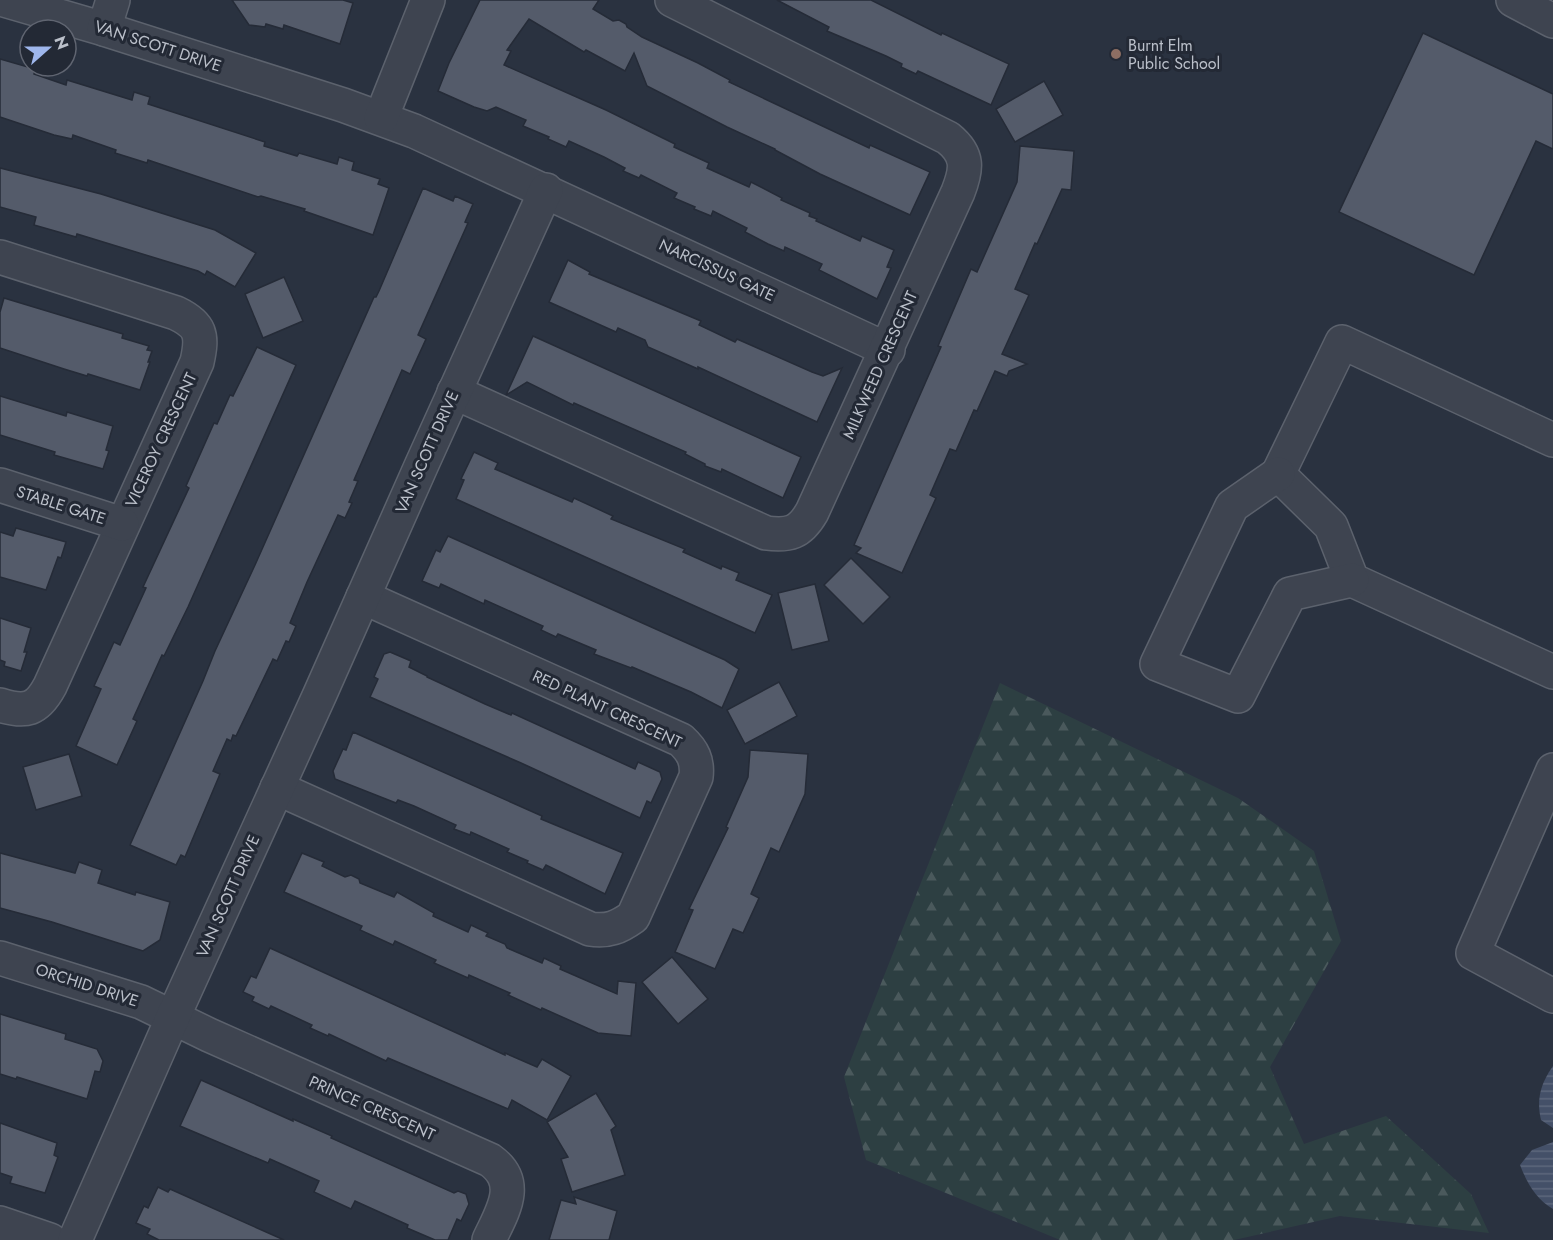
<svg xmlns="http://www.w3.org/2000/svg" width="1553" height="1240" font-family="Jost,sans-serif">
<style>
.forest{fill:url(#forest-firs)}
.water{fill:url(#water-rules)}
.building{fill:#545b6a;stroke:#252b37;stroke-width:1.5}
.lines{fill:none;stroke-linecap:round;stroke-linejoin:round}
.minor-casing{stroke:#5c626d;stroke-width:36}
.minor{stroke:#3e4450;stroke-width:33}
.education-dot{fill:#8d6e63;stroke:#232935;stroke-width:2}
.labels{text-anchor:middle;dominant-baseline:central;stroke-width:6;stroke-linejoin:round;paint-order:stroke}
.poi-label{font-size:16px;fill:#bbc0ca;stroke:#232935;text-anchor:start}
.street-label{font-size:16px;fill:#bbc0ca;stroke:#232935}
</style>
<defs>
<pattern id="forest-firs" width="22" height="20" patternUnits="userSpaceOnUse" patternTransform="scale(1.5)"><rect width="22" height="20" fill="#2d3f42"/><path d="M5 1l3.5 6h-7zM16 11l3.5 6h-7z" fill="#4a595c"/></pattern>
<pattern id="water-rules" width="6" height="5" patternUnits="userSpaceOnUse" patternTransform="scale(1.5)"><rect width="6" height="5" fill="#445068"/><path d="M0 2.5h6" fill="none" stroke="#5d677c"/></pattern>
</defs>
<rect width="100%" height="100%" fill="#2a3240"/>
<!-- forest -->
<path class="forest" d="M1000 683 1238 798 1314 851 1341 941 1270 1067 1304 1144 1386 1116 1471 1194 1489 1233 1340 1216 1234 1240H1060L866 1160 844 1077Z"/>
<!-- water -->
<g class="water">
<path d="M1553 1066V1128L1541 1120C1536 1099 1541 1083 1553 1066Z"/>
<path d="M1553 1142V1209C1536 1199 1527 1183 1520 1165L1532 1150Z"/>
</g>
<!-- building -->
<g class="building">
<path d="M232 0H343L353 3 340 44 284 25 283 29 266 24 265 27 249 25Z"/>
<path d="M480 0H599L593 9 613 21 619 20 626 24 627 27 642 37 698 63 730 80 729 82 869 148 870 145 930 172 910 215 820 174 775 150V149L727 127 647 86 634 53 625 71 586 50 584 52 529 19 507 50 511 51 504 65 606 110 675 144 674 147 709 163 707 168 749 187 751 182 782 198 781 200 810 213 809 216 817 219 816 221 860 241 862 236 894 250 887 267 891 268 877 299 819 270 822 264 785 247 784 251 768 244 745 232 747 228 713 211 711 216 694 209 695 207 674 198 677 193 641 175 639 178 623 171 625 168 604 157 569 141 566 147 548 139 549 137 523 126 526 120 496 107 487 111 474 107 438 91 449 63Z"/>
<path d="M777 0H871L941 35 942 33 1009 64 991 105 918 71 916 74 901 67 902 64 886 56 827 31 829 27Z"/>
<path d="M1423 33 1553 94V149L1536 141 1474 275 1339 212Z"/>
<path d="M0 59 35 69 34 74 66 85 67 80 132 100 134 92 150 97 148 104 265 142 264 146 297 156 299 153 337 164 339 157 354 162 352 170 380 179 378 184 389 188 373 235 304 211 305 209 261 196 258 197 148 160 147 163 115 153 116 150 73 135 72 139 54 135 0 117Z"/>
<path d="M1044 81 1063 115 1015 142 996 109Z"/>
<path d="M1020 146 1074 151 1071 190 1062 189 1037 244 1035 243 1015 289 1029 295 1002 354 1027 364 1009 371 1007 376 995 371 977 411 974 410 956 451 950 449 930 495 936 498 902 573 856 553 861 548 854 545 941 347 938 346 971 269 977 272 1017 182Z"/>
<path d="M0 168 101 194 215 230 256 253 235 287 207 271 205 275 198 271 77 234 76 237 34 225 36 217 0 207Z"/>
<path d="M423 188 453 201 455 196 473 204 465 222 468 223 418 335 426 339 410 374 402 370 354 480 358 481 349 502 352 503 345 518 338 515 307 582 290 623 296 626 289 642 286 641 277 661 273 659 236 736 233 735 231 741 227 739 213 771 220 774 185 857 181 855 176 865 130 845 203 681 215 651 255 565 374 297H376L379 291Z"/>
<path d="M568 260 590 272 589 274 701 321 699 325 735 342 737 339 812 372 823 376 842 368 817 422 698 367V369L648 347 645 340 618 328 616 332 549 302Z"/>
<path d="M284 277 303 321 263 338 245 294Z"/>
<path d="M4 298 123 334 122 338 149 346 147 350 152 351 148 362H150L140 390 88 374 87 376 64 369 0 348V312Z"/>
<path d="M533 336 801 457 783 498 722 469 721 472 705 466V464L685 454 686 452 574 403 573 405 527 382 506 395Z"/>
<path d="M257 347 296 365 188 607 164 656 162 655 133 719 137 721 117 765 76 746 101 689 94 686 114 642 120 645 146 588 143 587 189 488 186 486 214 423 217 424 230 395 233 396Z"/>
<path d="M0 396 66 416 67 412 113 426 106 450 109 451 103 469 54 455 55 452 0 435Z"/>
<path d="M474 452 498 463 495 469 572 502 574 498 613 516 611 519 685 549 683 552 721 569 722 566 739 573 736 580 772 595 755 633 456 499 464 480 461 479Z"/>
<path d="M16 528 66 542 61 558 58 557 46 590 0 577V532L13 536Z"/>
<path d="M448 536 725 660 739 669 722 708 691 692 632 667 631 668 594 654 596 650 558 634 556 637 541 630 543 626 485 600 484 604 441 584 439 588 422 581 436 550 440 552Z"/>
<path d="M851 558 890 597 863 624 824 585Z"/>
<path d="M815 584 829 641 792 650 778 593Z"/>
<path d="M0 618 31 628 24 652H27L21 671 4 666 5 662 0 660Z"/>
<path d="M390 652 411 661 409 667 427 676V677L485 704 511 715 512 713 635 769 638 762 660 772 662 779 651 803 647 801 640 818 521 763 370 697 378 679 374 677 384 654Z"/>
<path d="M779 682 797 716 745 744 727 710Z"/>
<path d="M353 732 542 816 541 819 623 853 605 894 546 865 543 870 527 863 528 861 507 852 509 849 471 832 470 835 454 829 456 825 414 806 398 800 396 803 335 779 333 771 343 749 346 750Z"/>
<path d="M750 750 808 754 805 794 779 852 771 848 751 894 759 898 743 933 733 929 715 969 675 952 693 910 689 909 728 828 726 827 748 777Z"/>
<path d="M69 754 82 796 36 810 23 767Z"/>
<path d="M0 853 75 873 79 862 102 870 98 883 135 895 136 892 170 902 160 940 143 951 52 922 0 908Z"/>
<path d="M302 853 324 862 322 866 345 877 351 875 359 879 360 883 394 897 397 892 434 913 433 916 468 932 471 925 488 933 486 936 505 944 507 948 542 963 544 958 561 966 560 969 617 994 618 981 636 983 631 1036 598 1033 542 1008 541 1010 508 995 510 993 469 975 468 978 434 963 436 960 395 941 393 945 360 930 362 926 284 892Z"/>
<path d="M270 948 505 1055V1053L537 1067 542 1059 571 1076 547 1120 512 1100 508 1109 388 1058 386 1061 329 1034 328 1036 310 1028 312 1025 271 1006 269 1009 252 1001 254 997 243 992 251 976 256 978Z"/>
<path d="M672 957 708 999 678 1024 642 982Z"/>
<path d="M0 1014 66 1034 65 1039 97 1049 103 1061 100 1072 95 1071 87 1099 17 1077 16 1079 0 1074Z"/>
<path d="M201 1080 293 1121V1119L332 1136 331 1138 454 1193 458 1191 466 1194 469 1204 461 1221 457 1219 448 1240H435L407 1228 408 1225 355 1201 351 1209 314 1192 319 1181 270 1159 268 1163 180 1126Z"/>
<path d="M596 1093 616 1126 611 1130 625 1175 572 1192 561 1159 568 1157 547 1122Z"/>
<path d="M0 1123 57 1143 54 1155 58 1157 45 1193 10 1183 12 1177 0 1173Z"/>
<path d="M158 1187 168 1192 170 1189 284 1240H159L147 1234 150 1229 136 1223 144 1206 148 1208Z"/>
<path d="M574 1197 617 1211 609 1240H549L561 1200 576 1204Z"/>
</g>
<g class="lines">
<defs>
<g id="minor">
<path d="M4 0 104 29 343 105 414 131 888 350"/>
<path d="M1513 0 1553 21"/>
<path d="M104 29 113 0"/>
<path d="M381 118 428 0"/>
<path d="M0 257 176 313C201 325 203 335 197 362L50 686C37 710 26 713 0 705"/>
<path d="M454 392 766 533C789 536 800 533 812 512L958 192C967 169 969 155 948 138L672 0"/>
<path d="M1553 440 1342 342 1278 474 1331 526 1352 580 1553 672"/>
<path d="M1278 474 1232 506 1157 664 1238 696 1290 594 1352 580"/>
<path d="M0 485 122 524"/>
<path d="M1553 770 1473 953 1553 996"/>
<path d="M277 788 590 929C608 932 619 927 633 917L696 777C698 761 693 751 681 740L363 597"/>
<path d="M0 958 141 1002 209 1035 490 1160C522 1183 502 1212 489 1240"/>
<path d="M0 1223 50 1240"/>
<path d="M75 1240 173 1017 320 694 422 464 546 190"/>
</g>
</defs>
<!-- minor casing -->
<use href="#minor" class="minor-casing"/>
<!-- minor -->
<use href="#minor" class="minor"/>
</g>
<!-- markers -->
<circle class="education-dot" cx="1116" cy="54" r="6"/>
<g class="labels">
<!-- poi labels -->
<g class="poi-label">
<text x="1128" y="45">Burnt Elm<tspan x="1128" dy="18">Public School</tspan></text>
</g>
<!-- street labels -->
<g class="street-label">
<text transform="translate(158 46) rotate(18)">VAN SCOTT DRIVE</text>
<text transform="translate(717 270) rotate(25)">NARCISSUS GATE</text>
<text transform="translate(880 365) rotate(-66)">MILKWEED CRESCENT</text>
<text transform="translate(161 440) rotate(-65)">VICEROY CRESCENT</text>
<text transform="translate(427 452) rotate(-66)">VAN SCOTT DRIVE</text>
<text transform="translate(61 505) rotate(18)">STABLE GATE</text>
<text transform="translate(607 709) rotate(25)">RED PLANT CRESCENT</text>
<text transform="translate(228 896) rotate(-66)">VAN SCOTT DRIVE</text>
<text transform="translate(87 985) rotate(18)">ORCHID DRIVE</text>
<text transform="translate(372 1108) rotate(24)">PRINCE CRESCENT</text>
</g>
</g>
<!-- north arrow -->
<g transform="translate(48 48) rotate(69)"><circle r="28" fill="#232935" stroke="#606571" stroke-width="1.5"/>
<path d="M0-4.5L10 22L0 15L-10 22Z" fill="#9eb6ec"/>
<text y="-9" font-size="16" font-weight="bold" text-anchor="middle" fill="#bbc0ca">N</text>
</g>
</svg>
